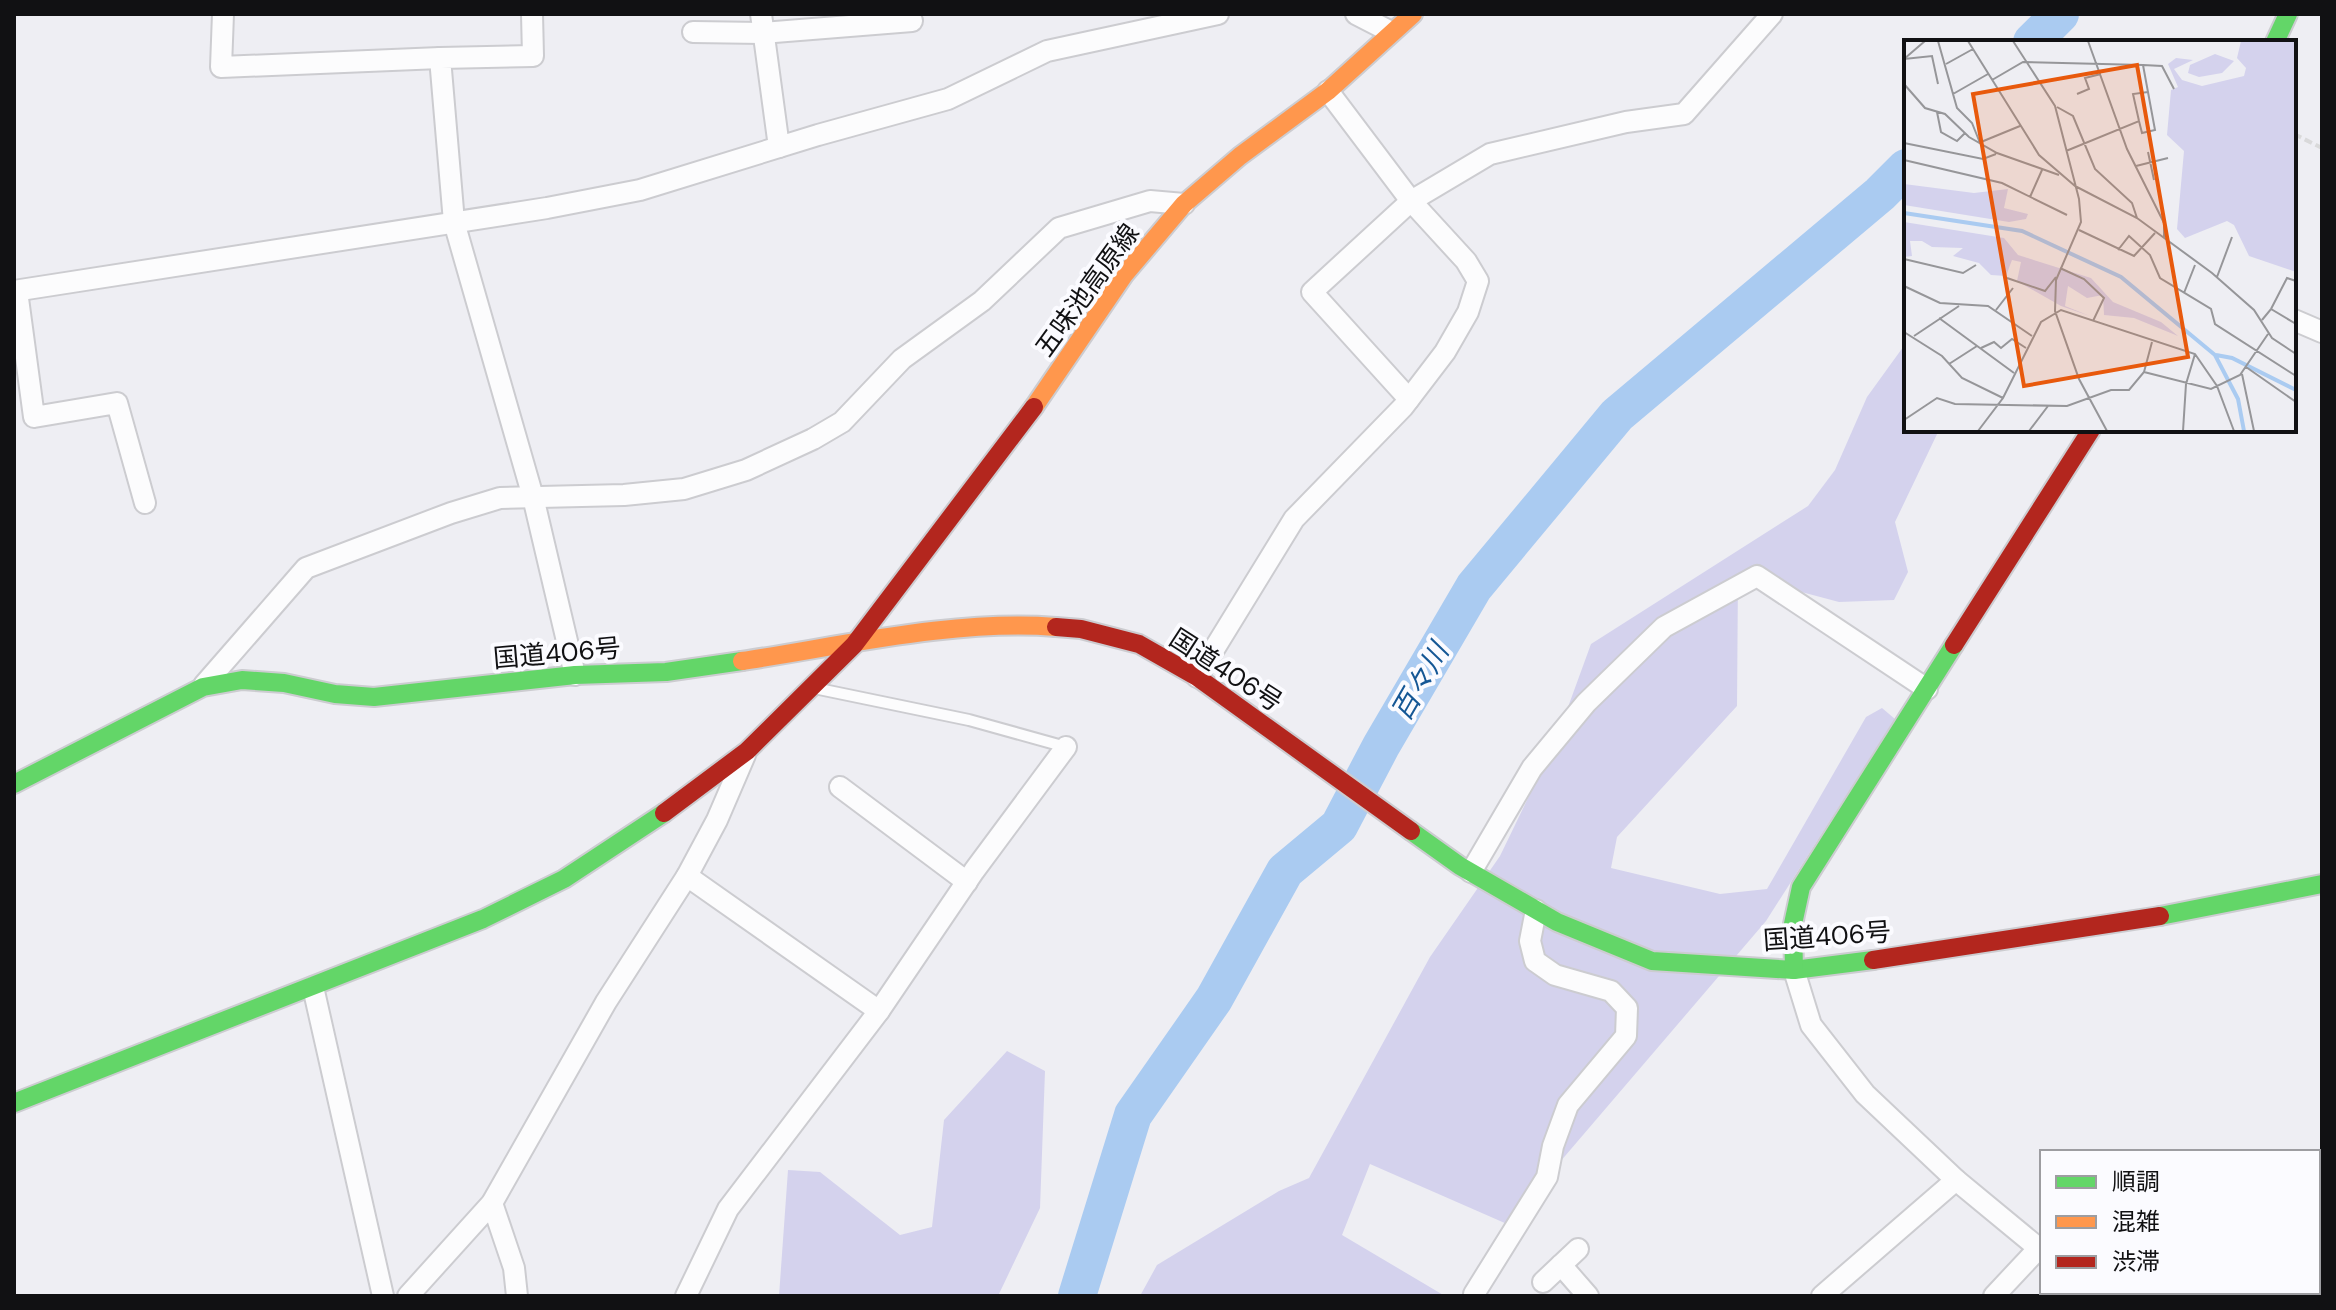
<svg xmlns="http://www.w3.org/2000/svg" width="2336" height="1310" font-family="'DM Sans','Noto Sans JP',sans-serif">
<style>
.green{fill:#d4d2ed}
.lines{fill:none;stroke-linecap:round;stroke-linejoin:round}
.river{stroke:#aacbf1;stroke-width:38}
.lane-casing{stroke:#ccccd0;stroke-width:14}
.street-casing{stroke:#ccccd0;stroke-width:24}
.fast-casing{stroke:#ccccd0;stroke-width:22}
.slow-casing{stroke:#ccccd0;stroke-width:22}
.jam-casing{stroke:#ccccd0;stroke-width:22}
.path{stroke:#d9d9da;stroke-width:4;stroke-dasharray:8 4;stroke-linecap:butt}
.lane{stroke:#fcfcfd;stroke-width:10}
.street{stroke:#fcfcfd;stroke-width:20}
.fast{stroke:#63d668;stroke-width:18}
.slow{stroke:#ff974d;stroke-width:18}
.jam{stroke:#b3261e;stroke-width:18}
.labels{text-anchor:middle;dominant-baseline:central;stroke-width:8;stroke-linejoin:round;paint-order:stroke}
.street-label{font-size:26px;fill:#111113;stroke:#fbfbff}
.water-label{font-size:28px;font-style:italic;fill:#155795;stroke:#fbfbff}
.inset-river{fill:none;stroke:#aacbf1;stroke-width:4}
.inset-road{fill:none;stroke:#969699;stroke-width:2}
.view{fill:#e8590c;fill-opacity:0.15;stroke:#e8590c;stroke-width:4}
.inset-edge{fill:none;stroke:#111113;stroke-width:4}
</style>
<rect width="100%" height="100%" fill="#eeeef3"/>
<!-- green -->
<g class="green">
<path d="M1906 343V430H1939L1895 522 1908 572 1894 600 1839 602 1738 575 1737 706 1617 837 1611 868 1720 894 1767 889 1866 717 1882 708 1895 719 1766 921 1507 1224 1370 1164 1342 1235 1445 1296H1140L1157 1265 1279 1191 1309 1178 1430 957 1500 856 1556 740 1591 644 1808 506 1835 470 1867 397Z"/>
<path d="M1007 1051 1045 1071 1040 1208 998 1296H779L788 1170 820 1172 900 1235 932 1227 944 1120Z"/>
</g>
<g class="lines">
<!-- river -->
<g class="river">
<path d="M2032 42 2060 14"/>
<path d="M1077 1296 1133 1115 1214 999 1285 871 1339 826 1381 746 1474 587 1617 415 1880 194 1906 168"/>
</g>
<defs>
<path id="lane" d="M819 689 969 720 1066 747"/>
<g id="street">
<path d="M223 14 221 67 440 58"/>
<path d="M532 14 533 56 440 58 454 222 533 497 575 675"/>
<path d="M761 14 779 147"/>
<path d="M1356 14 1391 32"/>
<path d="M693 32 762 33 912 21"/>
<path d="M14 291 547 208 640 190 818 135 948 99 1047 51 1218 14"/>
<path d="M17 291 34 417 117 403 145 503"/>
<path d="M2294 320 2322 332"/>
<path d="M1409 399 1312 292 1411 201 1490 154 1626 122 1684 114 1772 14"/>
<path d="M1197 677 1294 519 1403 407 1445 352 1468 312 1478 281 1466 261 1411 201 1328 91"/>
<path d="M204 685 306 568 451 513 500 498 624 495 684 489 746 470 813 439 842 422 902 359 982 301 1059 228 1150 201 1184 204"/>
<path d="M840 787 967 882"/>
<path d="M1471 872 1532 768 1586 703 1664 627 1757 576 1927 689"/>
<path d="M687 876 879 1011"/>
<path d="M1794 970 1811 1025 1865 1094 1956 1180 2042 1251"/>
<path d="M313 987 383 1296"/>
<path d="M492 1203 514 1268 517 1296"/>
<path d="M1561 1265 1588 1296"/>
<path d="M1543 1282 1578 1249"/>
<path d="M2101 1292 2107 1296"/>
<path d="M1474 1294 1547 1177 1553 1146 1568 1105 1626 1036 1627 1008 1611 991 1555 975 1535 961 1530 941 1536 910"/>
<path d="M408 1296 492 1203 606 1002 687 876 717 820 745 755"/>
<path d="M686 1296 728 1209 879 1011 974 871 1066 747"/>
<path d="M1822 1296 1956 1180"/>
<path d="M1994 1296 2038 1249"/>
</g>
<g id="fast">
<path d="M2275 42 2288 14"/>
<path d="M14 784 203 687 242 680 284 683 335 694 374 697 575 675 666 672 742 661"/>
<path d="M1411 831 1460 866 1557 922 1652 961 1794 970 1873 960"/>
<path d="M2160 916 2322 884"/>
<path d="M1794 970 1793 924 1801 887 1954 645"/>
<path d="M14 1103 483 919 564 879 664 813"/>
</g>
<g id="slow">
<path d="M1034 407 1124 275 1184 204 1240 156 1328 91 1413 14"/>
<path d="M742 661C841 646 956 619 1056 627"/>
</g>
<g id="jam">
<path d="M1056 627 1081 629 1139 644 1197 677 1411 831"/>
<path d="M1954 645 2091 430"/>
<path d="M664 813 747 751 854 645 1034 407"/>
<path d="M1873 960 2160 916"/>
</g>
</defs>
<!-- lane casing -->
<use href="#lane" class="lane-casing"/>
<!-- street casing -->
<use href="#street" class="street-casing"/>
<!-- fast casing -->
<use href="#fast" class="fast-casing"/>
<!-- slow casing -->
<use href="#slow" class="slow-casing"/>
<!-- jam casing -->
<use href="#jam" class="jam-casing"/>
<!-- path -->
<path class="path" d="M2294 134 2322 148"/>
<!-- lane -->
<use href="#lane" class="lane"/>
<!-- street -->
<use href="#street" class="street"/>
<!-- fast -->
<use href="#fast" class="fast"/>
<!-- slow -->
<use href="#slow" class="slow"/>
<!-- jam -->
<use href="#jam" class="jam"/>
</g>
<g class="labels">
<!-- street labels -->
<g class="street-label">
<text transform="translate(1087 290) rotate(-54)">五味池高原線</text>
<text transform="translate(557 653) rotate(-5)">国道406号</text>
<text transform="translate(1226 670) rotate(33)">国道406号</text>
<text transform="translate(1827 936) rotate(-4)">国道406号</text>
</g>
<!-- water labels -->
<g class="water-label">
<text transform="translate(1420 682) rotate(-60)">百々川</text>
</g>
</g>
<!-- overview -->
<g transform="translate(1904 40)">
<rect width="392" height="392" fill="#eeeef3"/>
<path d="M337 1H392V232L345 216 330 185 323 181 281 198 273 189 280 111 263 95 267 50 274 47 264 24 272 18 289 20 270 29 278 40 298 46 340 36 342 28 333 18ZM311 14 330 21 318 33 295 37 284 33 286 25ZM0 144 70 153 104 149 100 168 124 174 122 179 105 182 0 165ZM0 182 100 198 114 215 187 238 209 262 257 282 274 296 230 278 200 275 199 255 183 258 164 246 161 266 186 276 157 266 113 241 117 222 108 220 102 236 87 235 75 223 49 216 59 208 28 207 18 201H6L8 216 0 217Z" fill="#d4d2ed"/>
<path class="inset-river" d="M0 173 118 191 217 237 311 315 334 359 340 391M312 315 328 318 392 350"/>
<path class="inset-road" d="M34 1 53 68 68 83 76 103M64 1 135 115 171 146M109 1 151 66 175 159 177 182 152 240 151 271 175 339 203 391M184 1 223 109 260 183V199M0 19 28 16 34 44M0 19 21 1M42 24 69 9M88 40 119 22 239 25 258 26 270 49M0 44 21 68 41 74 65 97 93 113 155 135M49 54 84 34M173 54 185 49 181 38 197 34M153 67 169 76 191 129 228 163 233 178M33 72 37 92 53 101 61 93M235 81 229 54 244 52M77 102 116 86M0 103 79 119 92 114M162 111 235 81 238 93 251 90 239 25M244 112 250 140M0 120 98 143 163 175M232 126 264 118M171 146 233 178 308 233 350 270 368 298 392 314M126 157 138 130M175 190 230 216 251 193M214 210 225 196 246 215 256 238 307 269 311 284 392 336M0 219 59 233 72 225M156 228 180 239 200 258 189 281M313 237 328 197M103 238 141 251 152 237M0 246 36 263 84 266 128 296M280 253 291 225M367 269 383 238 392 241M92 270 109 248M35 278 110 333M358 280 367 269 392 284M0 292 38 316 58 338 99 358M10 296 55 266M77 308 90 302 97 308 108 299 122 308M45 324 73 306M342 327 392 362M240 332 307 349 336 335 364 294M338 334 350 391M0 380 33 358 51 364 163 366 207 350H225L240 332 248 302M74 391 99 358 137 282 157 270 291 314 313 346 330 391M125 391 144 366M279 391 282 344 291 314"/>
<path class="view" d="M233 25 284 317 120 346 69 54Z"/>
<rect width="392" height="392" class="inset-edge"/>
</g>
<!-- border -->
<rect width="2336" height="1310" fill="none" stroke="#111113" stroke-width="32"/>
<!-- legend -->
<rect x="2040" y="1150" width="280" height="144" fill="#fbfbff" stroke="#9d9da1" stroke-width="2"/>
<rect x="2056" y="1176" width="40" height="12" fill="#63d668" stroke="#9d9da1" stroke-width="2"/>
<text x="2112" y="1190" font-size="24" fill="#111113">順調</text>
<rect x="2056" y="1216" width="40" height="12" fill="#ff974d" stroke="#9d9da1" stroke-width="2"/>
<text x="2112" y="1230" font-size="24" fill="#111113">混雑</text>
<rect x="2056" y="1256" width="40" height="12" fill="#b3261e" stroke="#9d9da1" stroke-width="2"/>
<text x="2112" y="1270" font-size="24" fill="#111113">渋滞</text>
</svg>
